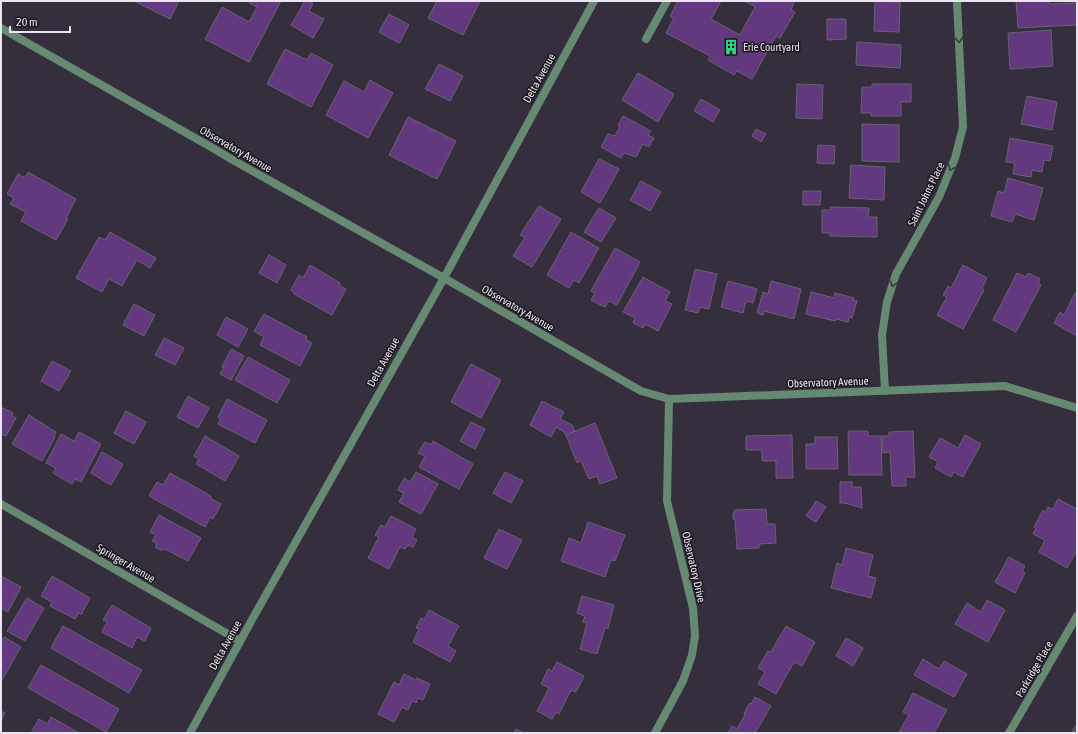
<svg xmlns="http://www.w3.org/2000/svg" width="1078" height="734" font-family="'Asap Condensed',sans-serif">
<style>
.building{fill:#62387e;stroke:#6a6272}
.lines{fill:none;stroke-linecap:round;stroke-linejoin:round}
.service{stroke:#668972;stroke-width:8}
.minor{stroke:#668972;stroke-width:8}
.tertiary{stroke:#668972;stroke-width:8}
.oneway{stroke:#353f3b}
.labels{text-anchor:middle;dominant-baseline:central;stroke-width:3;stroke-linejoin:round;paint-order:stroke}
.poi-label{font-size:11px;fill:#eae5ee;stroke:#1b171e;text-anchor:start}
.street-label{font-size:11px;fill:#eae5ee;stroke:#1b171e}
</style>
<rect width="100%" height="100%" fill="#352e3c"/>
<!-- building -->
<g class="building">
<path d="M134 1H179L170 19Z"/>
<path d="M250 1H281L249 62 205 39 222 7 249 22 257 7 249 3Z"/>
<path d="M305 1H309L313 4 309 11 324 19 313 38 291 25Z"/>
<path d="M437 1H480L463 35 428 18Z"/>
<path d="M678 1H721L711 19 740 35 755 7 745 1H795L791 10 795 12 780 38 776 36 752 79 737 71 734 75 708 60 710 56 666 33 674 18 670 16Z"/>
<path d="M875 1 900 2 899 32 874 31Z"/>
<path d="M1016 1H1049V4L1077 3V25L1018 28Z"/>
<path d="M389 14 409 25 399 43 379 32Z"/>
<path d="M827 19H846V39L827 40Z"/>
<path d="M1051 30 1053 66 1010 69 1008 33Z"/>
<path d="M857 42 901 45 900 68 856 65Z"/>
<path d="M285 49 307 60 311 53 333 65 311 107 267 84Z"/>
<path d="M439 64 463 76 450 101 425 89Z"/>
<path d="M638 73 674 94 658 122 622 100Z"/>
<path d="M370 80 393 93 368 138 326 115 344 81 364 92Z"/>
<path d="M797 84 823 85 822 119 796 118Z"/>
<path d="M872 84H911V102H901V116H871V113H861L862 87H872Z"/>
<path d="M1027 96 1057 102 1052 130 1021 124Z"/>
<path d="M701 99 720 110 713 122 694 111Z"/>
<path d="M623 116 651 131 648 135 654 138 649 147 643 144 636 157 624 153 621 158 601 147 608 134 615 136 620 126 618 125Z"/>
<path d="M408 117 456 141 437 179 389 155Z"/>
<path d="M862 124 899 125V162L862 161Z"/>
<path d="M756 129 766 134 761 142 752 136Z"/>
<path d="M1010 138 1053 146 1050 161 1044 160 1042 172 1032 170 1031 177 1013 174 1015 163 1006 162Z"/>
<path d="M818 145 835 146 834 164 817 163Z"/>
<path d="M599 159 619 169 600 203 581 192Z"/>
<path d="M851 165 885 167 884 200 849 198Z"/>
<path d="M28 172 76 199 66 218 68 219 56 240 21 221 26 212 10 204 14 198 7 194 18 174 25 178Z"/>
<path d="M1008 178 1043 188 1034 220 1015 214 1012 222 991 216 998 191 1004 193Z"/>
<path d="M641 181 661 192 650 211 630 200Z"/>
<path d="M803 191H821L820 205H803Z"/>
<path d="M539 206 561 219 532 267 513 256 525 237 520 235Z"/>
<path d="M830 207 869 208 868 217H877V237L830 236V233H822V210H831Z"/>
<path d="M599 208 616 218 601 242 584 232Z"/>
<path d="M110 232 156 258 150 268 137 260 122 286 109 279 102 292 76 278 99 237 105 240Z"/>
<path d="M571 232 599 248 579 283 574 280 569 288 547 275Z"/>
<path d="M615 248 640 262 617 305 609 301 605 307 591 300 595 293 591 291Z"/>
<path d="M269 255 286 265 277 283 259 273Z"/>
<path d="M310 265 340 283 339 285 346 289 332 315 294 294V292L291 290 299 275 303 278Z"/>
<path d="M963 265 987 278 982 288 984 290 963 329 937 315 947 297 943 295 948 286 951 288Z"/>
<path d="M695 269 717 274 709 309 700 307 698 313 685 310Z"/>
<path d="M1017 273 1026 277 1028 273 1040 279 1038 283 1041 285 1016 332 993 320Z"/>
<path d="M643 277 670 292 665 301 672 304 658 331 645 324 643 328 633 323 635 318 623 312Z"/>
<path d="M728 281 757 289 753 303 746 301 743 313 721 307Z"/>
<path d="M771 281 801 289 794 319 764 311 763 315 757 313 763 292 768 294Z"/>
<path d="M811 292 834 298 835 293 854 298 853 301H857L852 318 849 317 848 322 836 319 835 321 806 314Z"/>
<path d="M1075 293 1077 294V336L1054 323 1060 312 1064 315Z"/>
<path d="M134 304 155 315 144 336 123 325Z"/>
<path d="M264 314 307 337 306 340 312 343 300 366 260 345 264 337 254 331Z"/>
<path d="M226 317 248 329 238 347 217 335Z"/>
<path d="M164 338 184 348 175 365 155 355Z"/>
<path d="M231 349 244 356 231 380 220 374 224 368 222 367Z"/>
<path d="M248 357 290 380 277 403 235 380Z"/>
<path d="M52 361 71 371 59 391 41 381Z"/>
<path d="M471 364 501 380 481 418 451 402Z"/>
<path d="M188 396 209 408 198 428 177 417Z"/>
<path d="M227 399 267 420 255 443 218 424 221 418 218 417Z"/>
<path d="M542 401 564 412 560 419 572 425 575 431 566 435 564 432 556 427 551 437 530 425Z"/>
<path d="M1 407 13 413 12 416 16 418 6 436 1 434Z"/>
<path d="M126 411 146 422 134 444 114 433Z"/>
<path d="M29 415 56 432 54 436 55 437 42 461 12 444Z"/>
<path d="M471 422 485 429 475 449 460 441Z"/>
<path d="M595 423 617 478 600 484 597 476 589 479 581 461 577 463 566 435Z"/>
<path d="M848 431H868V436H881L882 475H849Z"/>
<path d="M913 431 915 477H906V486H892L890 452 883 453 882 436H889V432Z"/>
<path d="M79 432 101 444 81 482 75 479 72 484 53 473 56 468 46 463 61 434 74 441Z"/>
<path d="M792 435 793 478H776V461H762V450H746V436Z"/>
<path d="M965 435 981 444 963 477 954 472 951 477 935 468 938 462 929 457 940 438 958 448Z"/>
<path d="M205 436 239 456 225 481 196 464 199 459 194 456Z"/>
<path d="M815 437H837L838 469H806V444H815Z"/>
<path d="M433 441 473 464 459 489 419 467 425 456 418 453 425 442 431 445Z"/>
<path d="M102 452 123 464 111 485 91 473Z"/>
<path d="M416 472 438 484 421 514 399 502 404 493 398 490 404 478 410 482Z"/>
<path d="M505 472 523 481 511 503 493 493Z"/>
<path d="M170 473 211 496 210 498 221 504 213 519 210 517 205 527 149 496 157 482 163 485Z"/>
<path d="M840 482H852V487H861L862 508 845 503H840Z"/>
<path d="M1058 499 1077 509V550L1067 568 1039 552 1045 540 1033 534 1036 528 1034 527 1043 510 1046 512 1048 507 1053 509Z"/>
<path d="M816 501 826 507 816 522 806 516Z"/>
<path d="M766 509 767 524H775L776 543 759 544V548L737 549 735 520 733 519V513H735L734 510Z"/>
<path d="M159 515 201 538 188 561 165 549 162 550 156 548V543L152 541 156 535 150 532Z"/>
<path d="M391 516 416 529 412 537 417 540 413 547 408 545 405 549 400 547 389 569 368 558 379 537 375 535 381 525 385 527Z"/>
<path d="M588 522 625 535 615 561 611 560 605 577 561 561 569 538 581 543Z"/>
<path d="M499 529 522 540 507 569 484 558Z"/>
<path d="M846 548 873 555 868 576 876 578 871 598 831 588 837 563 842 565Z"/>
<path d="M1009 557 1025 566 1022 571 1025 573 1015 593 995 582Z"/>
<path d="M1 576 21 587 8 612 1 608Z"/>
<path d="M52 576 90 598 81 615 79 613 75 619 50 606 52 602 41 596Z"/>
<path d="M582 596 614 605 608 628H605L597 654 580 649 587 623 583 622 585 616 577 613Z"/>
<path d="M27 598 44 608 25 641 7 631Z"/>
<path d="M987 600 1005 610 988 642 955 624 967 603 981 612Z"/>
<path d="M112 605 151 628 145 641 137 637 132 648 102 632 107 622 103 620Z"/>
<path d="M429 610 459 626 448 646 456 651 450 662 413 642 419 629 416 628 421 618 424 620Z"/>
<path d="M63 626 142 670 129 693 51 648Z"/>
<path d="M786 626 815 642 802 666 794 662 776 694 758 684 765 672 758 668 768 651 771 652Z"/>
<path d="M4 637 21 647 2 680 1 679V643Z"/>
<path d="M846 638 863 648 853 666 836 656Z"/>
<path d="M923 659 939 669 944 661 967 674 954 697 914 675Z"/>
<path d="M557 662 584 676 576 692 571 690 559 714 556 712 552 719 537 711 549 688 541 684 548 669 552 671Z"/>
<path d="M41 665 119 709 106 732 28 688Z"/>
<path d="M404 674 416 680 417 678 430 684 423 700 418 698 416 703 412 701 408 710 402 707 394 722 378 714 394 682 399 685Z"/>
<path d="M913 693 947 710 934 733 899 732 909 715 903 712Z"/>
<path d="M755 697 771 706 755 733H728L732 726 737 729 745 715 744 714 749 704 750 703 751 704Z"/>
<path d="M1 711 5 713 1 721Z"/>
<path d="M51 717 79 733H31L39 719 47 724Z"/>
<path d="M1077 724V733H1071Z"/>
<path d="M516 729 524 733H513Z"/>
</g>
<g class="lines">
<!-- service -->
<path class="service" d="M646 39 667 1"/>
<!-- minor -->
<g class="minor">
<path d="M885 391 882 335 887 302 896 274 939 197 955 158 963 127 957 1"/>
<path d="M1 504 240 641"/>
<path d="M655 733 683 681 692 655 695 636 693 608 667 501 669 399"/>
<path d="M1009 733 1077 616"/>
</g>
<!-- tertiary -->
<g class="tertiary">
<path d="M1 28 211 147 231 159 444 278 641 391 669 399 1005 386 1077 408"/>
<path d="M190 733 249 625 444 278 594 1"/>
</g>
</g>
<!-- one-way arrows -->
<defs><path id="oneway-chevron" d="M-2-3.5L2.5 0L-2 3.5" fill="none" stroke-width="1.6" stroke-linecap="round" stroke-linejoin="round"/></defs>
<g class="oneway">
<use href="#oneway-chevron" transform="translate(959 40) rotate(87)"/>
<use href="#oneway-chevron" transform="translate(951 168) rotate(113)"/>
<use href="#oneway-chevron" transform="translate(893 284) rotate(109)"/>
</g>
<!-- icons -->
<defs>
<symbol id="building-bare" viewBox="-9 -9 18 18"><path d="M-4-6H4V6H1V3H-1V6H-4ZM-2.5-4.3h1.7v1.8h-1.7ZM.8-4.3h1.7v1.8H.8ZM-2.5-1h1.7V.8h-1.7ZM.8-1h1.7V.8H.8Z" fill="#32d882" stroke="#1b171e" stroke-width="2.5" paint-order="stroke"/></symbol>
</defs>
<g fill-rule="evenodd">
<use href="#building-bare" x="720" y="36" width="22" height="22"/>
</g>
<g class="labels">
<!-- poi labels -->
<g class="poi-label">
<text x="743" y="47">Erie Courtyard</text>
</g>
<!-- street labels -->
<g class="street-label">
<text transform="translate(539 78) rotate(-61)">Delta Avenue</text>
<text transform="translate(236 149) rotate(30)">Observatory Avenue</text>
<text transform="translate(926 194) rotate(-64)">Saint Johns Place</text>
<text transform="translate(518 308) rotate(30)">Observatory Avenue</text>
<text transform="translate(383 362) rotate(-61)">Delta Avenue</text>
<text transform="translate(828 382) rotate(-2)">Observatory Avenue</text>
<text transform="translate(126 563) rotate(30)">Springer Avenue</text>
<text transform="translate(694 567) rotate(77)">Observatory Drive</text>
<text transform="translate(225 645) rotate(-61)">Delta Avenue</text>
<text transform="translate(1034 669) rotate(-60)">Parkridge Place</text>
</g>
</g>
<!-- border -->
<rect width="1078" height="734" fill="none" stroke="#eae5ee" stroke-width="4"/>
<!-- scale -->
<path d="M10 26v6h60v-6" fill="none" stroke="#eae5ee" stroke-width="2"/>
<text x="16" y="26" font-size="12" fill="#eae5ee" stroke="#1b171e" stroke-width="3" paint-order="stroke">20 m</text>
</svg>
